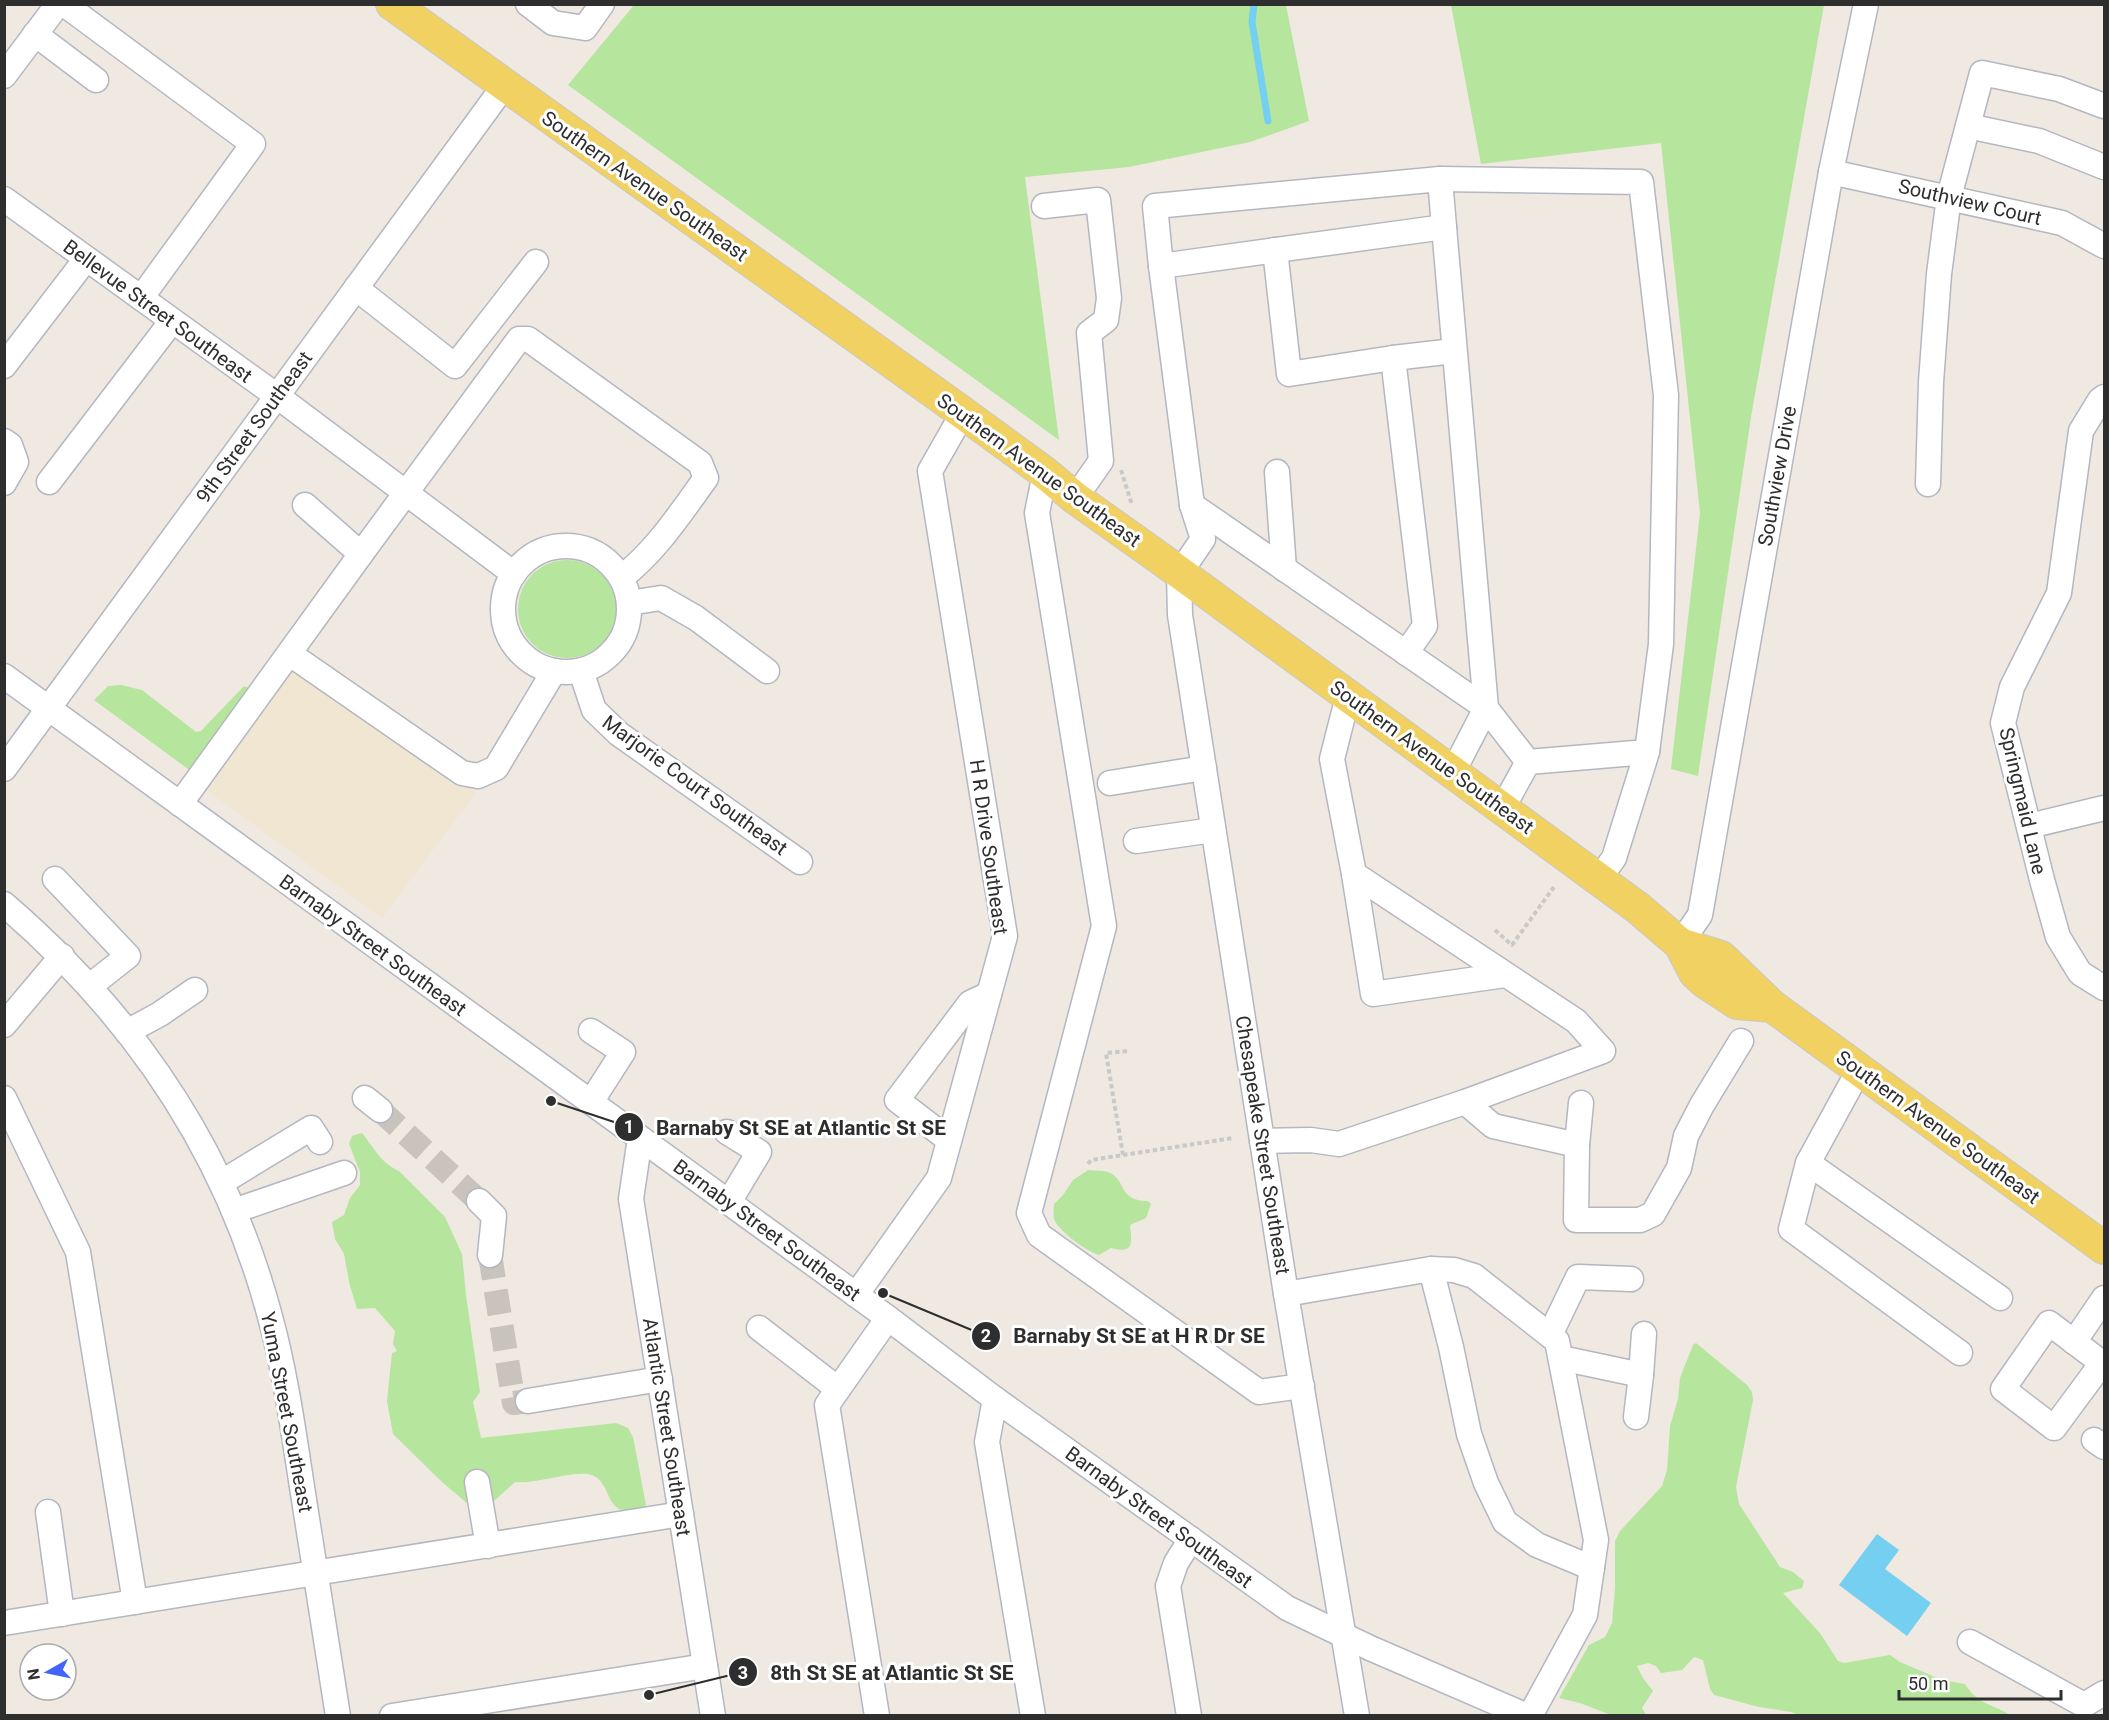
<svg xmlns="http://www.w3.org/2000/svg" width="2109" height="1720" font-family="Roboto,sans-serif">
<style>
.education{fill:#f0e6d1}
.green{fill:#b6e59e}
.water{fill:#75cff0}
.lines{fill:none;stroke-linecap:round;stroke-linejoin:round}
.stream{stroke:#75cff0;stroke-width:7}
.minor-tunnel{stroke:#c8c4bd;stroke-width:24;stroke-dasharray:24 12;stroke-linecap:butt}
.minor-casing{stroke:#b4b7c1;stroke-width:27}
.major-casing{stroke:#c9c9c9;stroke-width:34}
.path{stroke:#c9c9c9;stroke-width:4;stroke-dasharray:4.5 3;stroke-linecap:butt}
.minor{stroke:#fff;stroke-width:24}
.major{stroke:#f2d163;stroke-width:32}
.labels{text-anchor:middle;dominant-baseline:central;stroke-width:6;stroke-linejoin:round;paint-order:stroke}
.street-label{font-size:20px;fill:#2e2e2e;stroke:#fff}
.leader{fill:none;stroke:#2e2e2e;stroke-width:2}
.callout-dot{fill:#2e2e2e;stroke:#fff;stroke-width:2}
.mark-label{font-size:18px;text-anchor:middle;font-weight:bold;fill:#fff}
.callout-label{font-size:21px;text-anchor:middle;font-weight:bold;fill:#2e2e2e;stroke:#fff;stroke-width:6;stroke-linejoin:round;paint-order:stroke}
</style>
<rect width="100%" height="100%" fill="#efe9e1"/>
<!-- education -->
<path class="education" d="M293 662 476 793 382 918 202 787Z"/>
<!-- green -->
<g class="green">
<path d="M1286 5 1309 121 1250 142 1129 167 1025 177 1059 440 568 85 634 5Z"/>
<path d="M1451 5H1824L1751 417 1698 776 1671 769 1700 513 1661 143 1481 164Z"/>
<circle cx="567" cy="609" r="49"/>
<path d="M121 685 142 690 196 732 201 731 244 686 249 688V690L191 769H188L94 700 108 686Z"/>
<path d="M362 1133C374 1148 381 1163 399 1171L445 1217 462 1254 466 1295 480 1392 473 1402 481 1438 616 1423 628 1428 633 1437 646 1505 642 1512C602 1516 614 1487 594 1476 579 1468 536 1485 515 1482L483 1511 474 1509 442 1482 393 1434 387 1401 392 1353 397 1351 393 1344 395 1331 375 1308 357 1309 350 1286 344 1254 335 1239 332 1222 344 1215 350 1198 360 1185V1172L349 1144 352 1136Z"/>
<path d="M1088 1170C1094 1171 1102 1170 1108 1172 1127 1179 1117 1201 1148 1201L1151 1204 1146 1218 1130 1225C1132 1244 1134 1254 1111 1248L1099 1255C1088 1252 1058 1231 1054 1219 1053 1215 1054 1208 1054 1204L1063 1195 1073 1180Z"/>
<path d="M1696 1343 1747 1385 1752 1392 1753 1400 1736 1487 1739 1504 1780 1567 1793 1572 1804 1581 1802 1588 1783 1593 1820 1633 1838 1661 1844 1663 1890 1655 1900 1662 1942 1680 1965 1684C1978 1705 1991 1703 2010 1715H1798L1791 1712 1759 1707 1714 1695 1710 1689 1703 1660 1694 1657 1682 1670 1661 1673 1656 1666 1648 1663 1637 1666 1643 1678 1653 1691 1642 1708 1646 1715H1611L1580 1703 1559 1698 1589 1645 1605 1637 1612 1623 1615 1588V1541L1620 1531 1662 1486 1667 1470 1670 1426 1678 1399 1680 1378 1693 1345Z"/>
</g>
<!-- water -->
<path class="water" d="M1877 1534 1899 1550 1885 1569 1931 1603 1907 1636 1839 1585Z"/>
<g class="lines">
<!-- stream -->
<path class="stream" d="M1254 4 1252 22 1268 121"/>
<!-- minor-tunnel -->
<g class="minor-tunnel">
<path d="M380 1110 479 1201"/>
<path d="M490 1255 514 1403 528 1401"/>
</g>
<defs>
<g id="minor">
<path d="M64 4 253 144 141 298"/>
<path d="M528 4 553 23 585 28 602 4"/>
<path d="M35 34 96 80"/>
<path d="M4 76 58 4"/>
<path d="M1968 126 2039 141 2104 167"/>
<path d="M1831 172 2062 223 2104 246"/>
<path d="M1440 179 1641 182 1666 395 1661 644 1647 752 1528 762 1486 708 1192 505 1161 266 1444 227 1486 708 1453 772"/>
<path d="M4 199 277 396 514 574"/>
<path d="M1044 206 1098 200 1109 298 1106 320 1089 333 1101 461 1075 498"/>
<path d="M1275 250 1289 374 1393 358"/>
<path d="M1161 266 1155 206 1440 179 1444 227"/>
<path d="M356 288 455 366 536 262"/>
<path d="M4 366 86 259"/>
<path d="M2104 397 2100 400 2081 431 2059 593 2012 687 2003 723 2042 880 2058 937 2080 973 2104 988"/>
<path d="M4 441 10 445 16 462 4 483"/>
<path d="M1277 472 1284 569"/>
<path d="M1045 473 1037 513 1104 926 1029 1213 1039 1235 1259 1392 1302 1386"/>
<path d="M49 482 172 321"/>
<path d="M1928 484 1931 382 1939 274 1949 197 1982 73 2059 89 2104 106"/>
<path d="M305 505 361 554 519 339H528L700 463 706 478C680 514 656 551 621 578"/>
<path d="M1192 505 1203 539 1179 574 1180 615 1286 1294 1357 1716"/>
<circle cx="566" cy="609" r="63"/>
<path d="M629 603 661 598 696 618 767 671"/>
<path d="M1406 653 1425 626 1393 358 1454 351"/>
<path d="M290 654 462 773 478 776 496 768 554 671"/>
<path d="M581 671 594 710 619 734 800 862"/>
<path d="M4 676 888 1318 995 1399 1287 1608 1370 1648 1527 1716"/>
<path d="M4 769 504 86"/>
<path d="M1110 783 1204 768"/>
<path d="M180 804 361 554"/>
<path d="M1502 809 1528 762"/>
<path d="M2029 826 2104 808"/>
<path d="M1136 841 1213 830"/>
<path d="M1354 874 1373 994 1505 975"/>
<path d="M55 879 128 956 90 986"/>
<path d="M1599 879 1614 858 1647 752"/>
<path d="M4 904C132 1014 225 1150 269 1313 285 1370 293 1428 302 1487 314 1563 326 1639 338 1716"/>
<path d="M1680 944 1700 915 1831 172 1866 4"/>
<path d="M4 1025 62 956"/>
<path d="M127 1032 160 1014 195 990"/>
<path d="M1859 1070 1808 1163 2000 1298"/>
<path d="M4 1098 78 1252 135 1602"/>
<path d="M365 1098 380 1110"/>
<path d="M591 1102 623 1052 591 1031"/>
<path d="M1465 1102 1493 1126 1577 1145 1576 1220H1640L1653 1214 1679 1168 1686 1136 1702 1105 1741 1041"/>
<path d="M727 1132 759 1152 729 1202"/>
<path d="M640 1138 631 1199 713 1716"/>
<path d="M949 1140 897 1100 970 1003 989 994"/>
<path d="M1262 1141 1311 1140 1339 1144 1465 1102 1603 1051 1576 1021 1354 874 1332 759 1348 696"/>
<path d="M1577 1145 1581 1103"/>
<path d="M1808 1163 1791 1229 1960 1353"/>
<path d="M222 1182 311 1128 320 1142"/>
<path d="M479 1201 494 1216 490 1255"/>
<path d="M234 1211 344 1173"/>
<path d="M1431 1269 1451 1347 1469 1434 1486 1483 1505 1522 1537 1545 1592 1568"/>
<path d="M1286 1294 1431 1269 1454 1270 1474 1276 1557 1341 1596 1540 1585 1615 1530 1716"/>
<path d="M856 1295 939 1178 1005 936 930 471 963 413"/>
<path d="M2049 1323 2102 1363 2054 1428 2003 1389Z"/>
<path d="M759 1328 838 1389"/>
<path d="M1550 1335 1578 1277 1631 1279"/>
<path d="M2074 1342 2104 1298"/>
<path d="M1561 1358 1641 1375 1644 1334"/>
<path d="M995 1399 987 1442 1033 1716"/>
<path d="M528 1401 660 1379"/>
<path d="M1636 1417 1641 1375"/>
<path d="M2094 1440 2104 1447"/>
<path d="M477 1482 488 1546"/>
<path d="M48 1512 62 1614"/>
<path d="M4 1623 681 1514"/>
<path d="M1970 1642 2084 1705 2104 1693"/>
<path d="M392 1716 705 1666"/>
<path d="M877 1716 827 1405 888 1318"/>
<path d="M1189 1716 1168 1586 1176 1563 1191 1539"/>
</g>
<g id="major">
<path d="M392 4 963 413 1045 473 1075 498 1161 559 1638 908 1680 944 1695 973 1705 982 1737 1003 1772 1006"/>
<path d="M1680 944 1721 957 1772 1006 2104 1248"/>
</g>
</defs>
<!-- minor casing -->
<use href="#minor" class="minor-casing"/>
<!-- major casing -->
<use href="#major" class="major-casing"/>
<!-- path -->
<g class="path">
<path d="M1121 470 1132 505"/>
<path d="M1495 930 1512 945 1554 887"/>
<path d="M1123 1155 1106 1053 1129 1051"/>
<path d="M1088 1164 1091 1160 1233 1138"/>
</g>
<!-- minor -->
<use href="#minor" class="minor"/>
<!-- major -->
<use href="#major" class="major"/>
</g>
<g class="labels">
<!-- street labels -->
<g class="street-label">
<text transform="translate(645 186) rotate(35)">Southern Avenue Southeast</text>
<text transform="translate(1970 202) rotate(13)">Southview Court</text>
<text transform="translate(158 311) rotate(36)">Bellevue Street Southeast</text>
<text transform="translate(254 427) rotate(-54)">9th Street Southeast</text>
<text transform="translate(1039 470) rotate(36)">Southern Avenue Southeast</text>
<text transform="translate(1777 476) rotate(-80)">Southview Drive</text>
<text transform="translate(1432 757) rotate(36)">Southern Avenue Southeast</text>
<text transform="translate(695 785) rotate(36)">Marjorie Court Southeast</text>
<text transform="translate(2023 801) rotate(77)">Springmaid Lane</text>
<text transform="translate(989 847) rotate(82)">H R Drive Southeast</text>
<text transform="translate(373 945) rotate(36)">Barnaby Street Southeast</text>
<text transform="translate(1938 1127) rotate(36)">Southern Avenue Southeast</text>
<text transform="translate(1263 1145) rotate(81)">Chesapeake Street Southeast</text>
<text transform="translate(767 1230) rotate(36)">Barnaby Street Southeast</text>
<text transform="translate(287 1412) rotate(79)">Yuma Street Southeast</text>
<text transform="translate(667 1427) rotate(81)">Atlantic Street Southeast</text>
<text transform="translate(1159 1517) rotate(36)">Barnaby Street Southeast</text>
</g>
</g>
<!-- callouts -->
<path class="leader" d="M551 1101L629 1127M883 1293L986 1336M649 1695L743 1672"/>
<g class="callout-dot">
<circle cx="551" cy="1101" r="6"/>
<circle cx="883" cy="1293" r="6"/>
<circle cx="649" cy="1695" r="6"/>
<circle cx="629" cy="1127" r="15"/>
<circle cx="986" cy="1336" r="15"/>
<circle cx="743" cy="1672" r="15"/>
</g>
<g class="mark-label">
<text x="629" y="1133">1</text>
<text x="986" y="1342">2</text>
<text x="743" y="1679">3</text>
</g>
<g class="callout-label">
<text x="801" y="1135">Barnaby St SE at Atlantic St SE</text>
<text x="1139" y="1343">Barnaby St SE at H R Dr SE</text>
<text x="892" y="1680">8th St SE at Atlantic St SE</text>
</g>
<!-- border -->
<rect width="2109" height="1720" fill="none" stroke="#2e2e2e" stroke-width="12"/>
<!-- north arrow -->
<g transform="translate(48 1672) rotate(261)"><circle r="28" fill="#ffffff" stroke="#ababab" stroke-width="1.5"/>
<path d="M0-4.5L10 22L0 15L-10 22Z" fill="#4264fb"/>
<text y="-9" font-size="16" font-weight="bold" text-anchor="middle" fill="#2e2e2e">N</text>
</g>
<!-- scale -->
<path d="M1899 1690v9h162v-9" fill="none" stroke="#2e2e2e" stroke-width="3"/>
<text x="1908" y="1690" font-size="18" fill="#2e2e2e" stroke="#ffffff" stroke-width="4.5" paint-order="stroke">50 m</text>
</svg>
